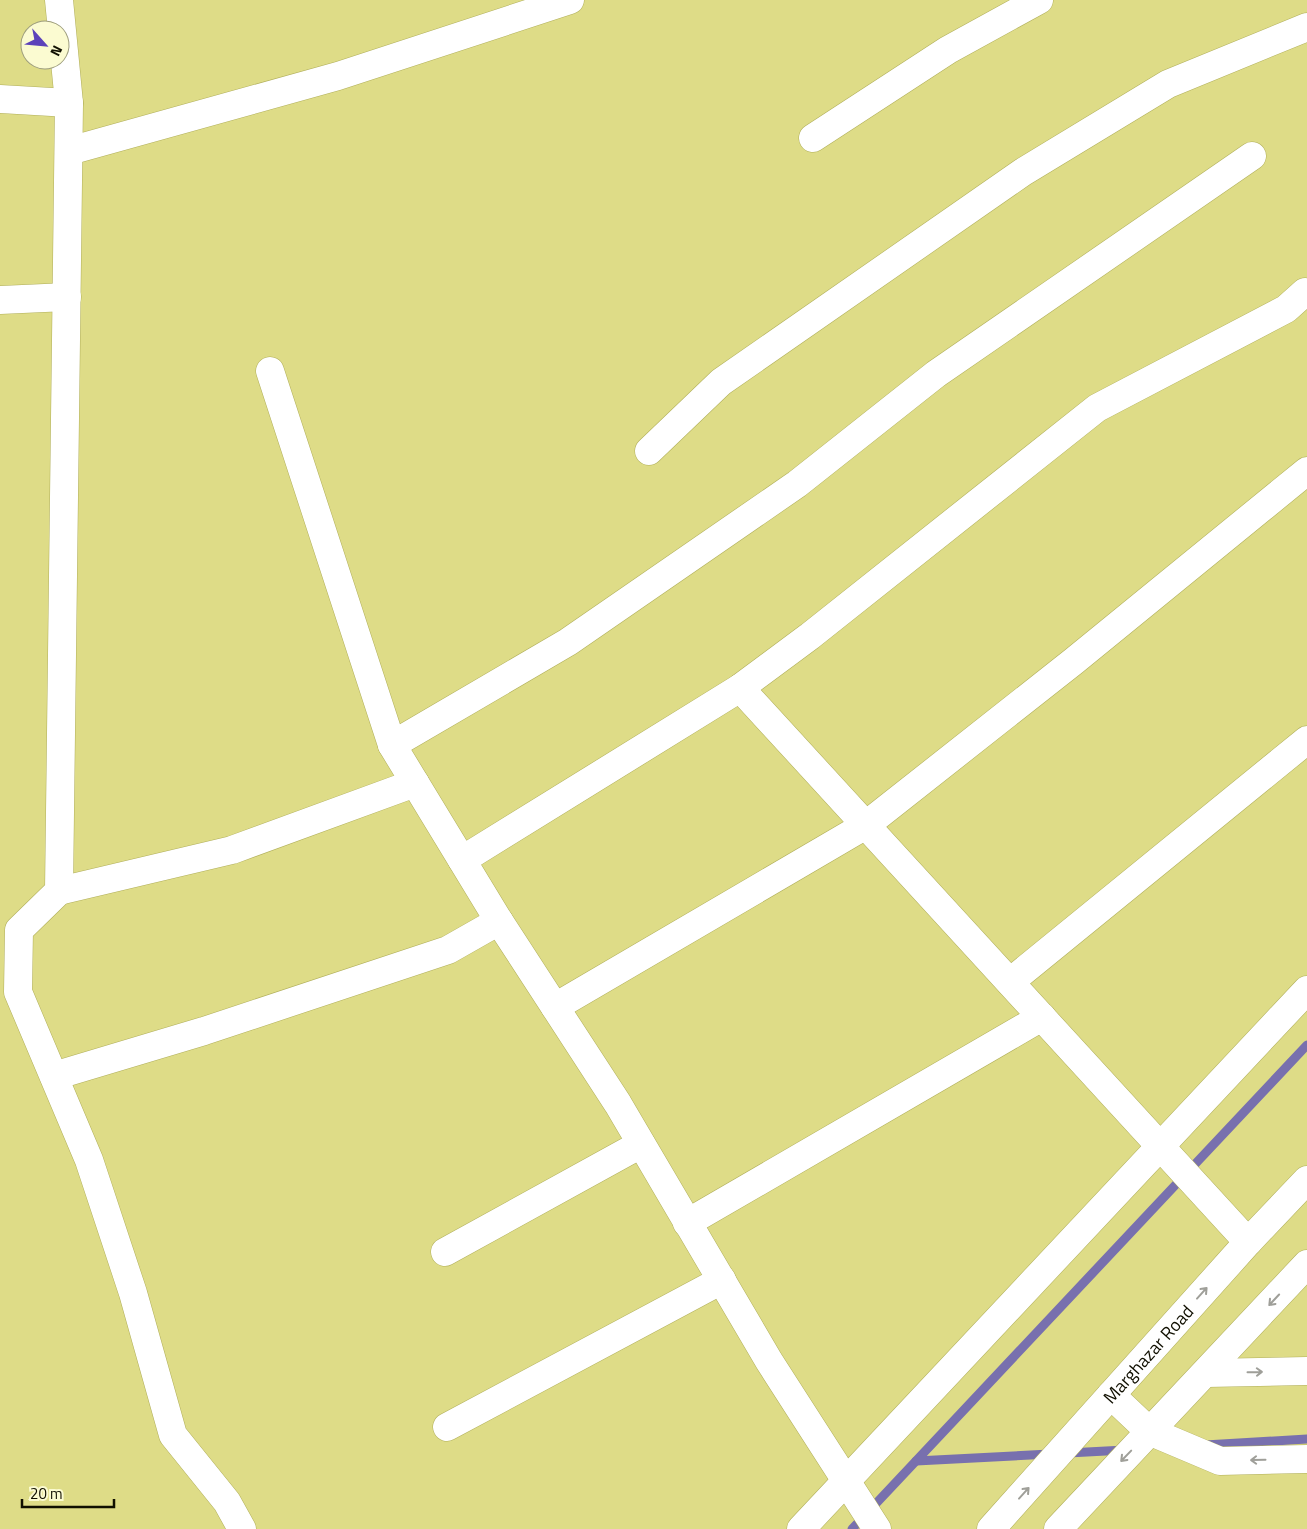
<svg xmlns="http://www.w3.org/2000/svg" width="1307" height="1529" font-family="'Titillium Web',sans-serif">
<style>
.lines{fill:none;stroke-linecap:round;stroke-linejoin:round}
.stream{stroke:#7870ae;stroke-width:9}
.minor-casing{stroke:#b1af5a;stroke-width:29}
.tertiary-casing{stroke:#b1af5a;stroke-width:29}
.secondary-casing{stroke:#b1af5a;stroke-width:29}
.minor{stroke:#fff;stroke-width:28}
.tertiary{stroke:#fff;stroke-width:28}
.secondary{stroke:#fff;stroke-width:28}
.oneway{stroke:#9f9f99}
.labels{text-anchor:middle;dominant-baseline:central;stroke-width:4;stroke-linejoin:round;paint-order:stroke}
.street-label{font-size:18px;fill:#100f00;stroke:#fbfbd1}
</style>
<rect width="100%" height="100%" fill="#dedc87"/>
<g class="lines">
<!-- stream -->
<g class="stream">
<path d="M1205 1445 1307 1439"/>
<path d="M1068 1453 1125 1450"/>
<path d="M916 1461 1050 1454"/>
<path d="M852 1529 1307 1045"/>
</g>
<defs>
<g id="minor">
<path d="M59 0 69 103 59 891 19 930 18 992 89 1160 133 1293 173 1435 227 1502 242 1529"/>
<path d="M0 99 69 103"/>
<path d="M813 138 948 50 1039 0"/>
<path d="M69 151 338 76 570 0"/>
<path d="M0 300 67 297"/>
<path d="M270 371 392 745 499 921 618 1104 769 1361 877 1529"/>
<path d="M649 451 721 382 1023 172 1168 84 1307 27"/>
<path d="M740 688 1248 1242"/>
<path d="M392 745 568 642 797 484 936 374 1252 156"/>
<path d="M462 860 740 688 810 636 1097 408 1286 309 1305 292"/>
<path d="M59 891 232 850 415 783"/>
<path d="M1010 982 1307 740"/>
<path d="M555 1007 866 825 1074 661 1307 471"/>
<path d="M54 1076 204 1031 448 950 499 921"/>
<path d="M687 1223 1042 1017"/>
<path d="M445 1252 641 1144"/>
<path d="M447 1427 722 1280"/>
<path d="M801 1529 1307 990"/>
</g>
<g id="tertiary">
<path d="M1206 1373 1307 1371"/>
<path d="M1111 1395 1149 1431 1220 1461 1307 1459"/>
</g>
<g id="secondary">
<path id="s1" d="M991 1529 1248 1242 1307 1180"/>
<path d="M1058 1529 1307 1264"/>
</g>
</defs>
<!-- minor casing -->
<use href="#minor" class="minor-casing"/>
<!-- tertiary casing -->
<use href="#tertiary" class="tertiary-casing"/>
<!-- secondary casing -->
<use href="#secondary" class="secondary-casing"/>
<!-- minor -->
<use href="#minor" class="minor"/>
<!-- tertiary -->
<use href="#tertiary" class="tertiary"/>
<!-- secondary -->
<use href="#secondary" class="secondary"/>
</g>
<!-- one-way arrows -->
<defs><path id="oneway-shaft" d="M-6 0H5M1.5-3L5.5 0L1.5 3" fill="none" stroke-width="1.6" stroke-linecap="round" stroke-linejoin="round" transform="scale(1.25)"/></defs>
<g class="oneway">
<use href="#oneway-shaft" transform="translate(1202 1293) rotate(-48)"/>
<use href="#oneway-shaft" transform="translate(1274 1300) rotate(133)"/>
<use href="#oneway-shaft" transform="translate(1255 1372) rotate(-1)"/>
<use href="#oneway-shaft" transform="translate(1126 1456) rotate(134)"/>
<use href="#oneway-shaft" transform="translate(1258 1460) rotate(179)"/>
<use href="#oneway-shaft" transform="translate(1024 1493) rotate(-48)"/>
</g>
<g class="labels">
<!-- street labels -->
<g class="street-label">
<text stroke="none"><textPath href="#s1" startOffset="235">Marghazar Road</textPath></text>
</g>
</g>
<!-- north arrow -->
<g transform="translate(45 45) rotate(117)"><circle r="24" fill="#fbfbd1" stroke="#9d9d7d"/>
<path d="M0-4L9 19L0 12L-9 19Z" fill="#5c42ba"/>
<text y="-8" font-size="14" font-weight="bold" text-anchor="middle" fill="#100f00">N</text>
</g>
<!-- scale -->
<path d="M22 1499v8h92v-8" fill="none" stroke="#100f00" stroke-width="2.5"/>
<text x="30" y="1499" font-size="15" fill="#100f00" stroke="#fbfbd1" stroke-width="4" paint-order="stroke">20 m</text>
</svg>
